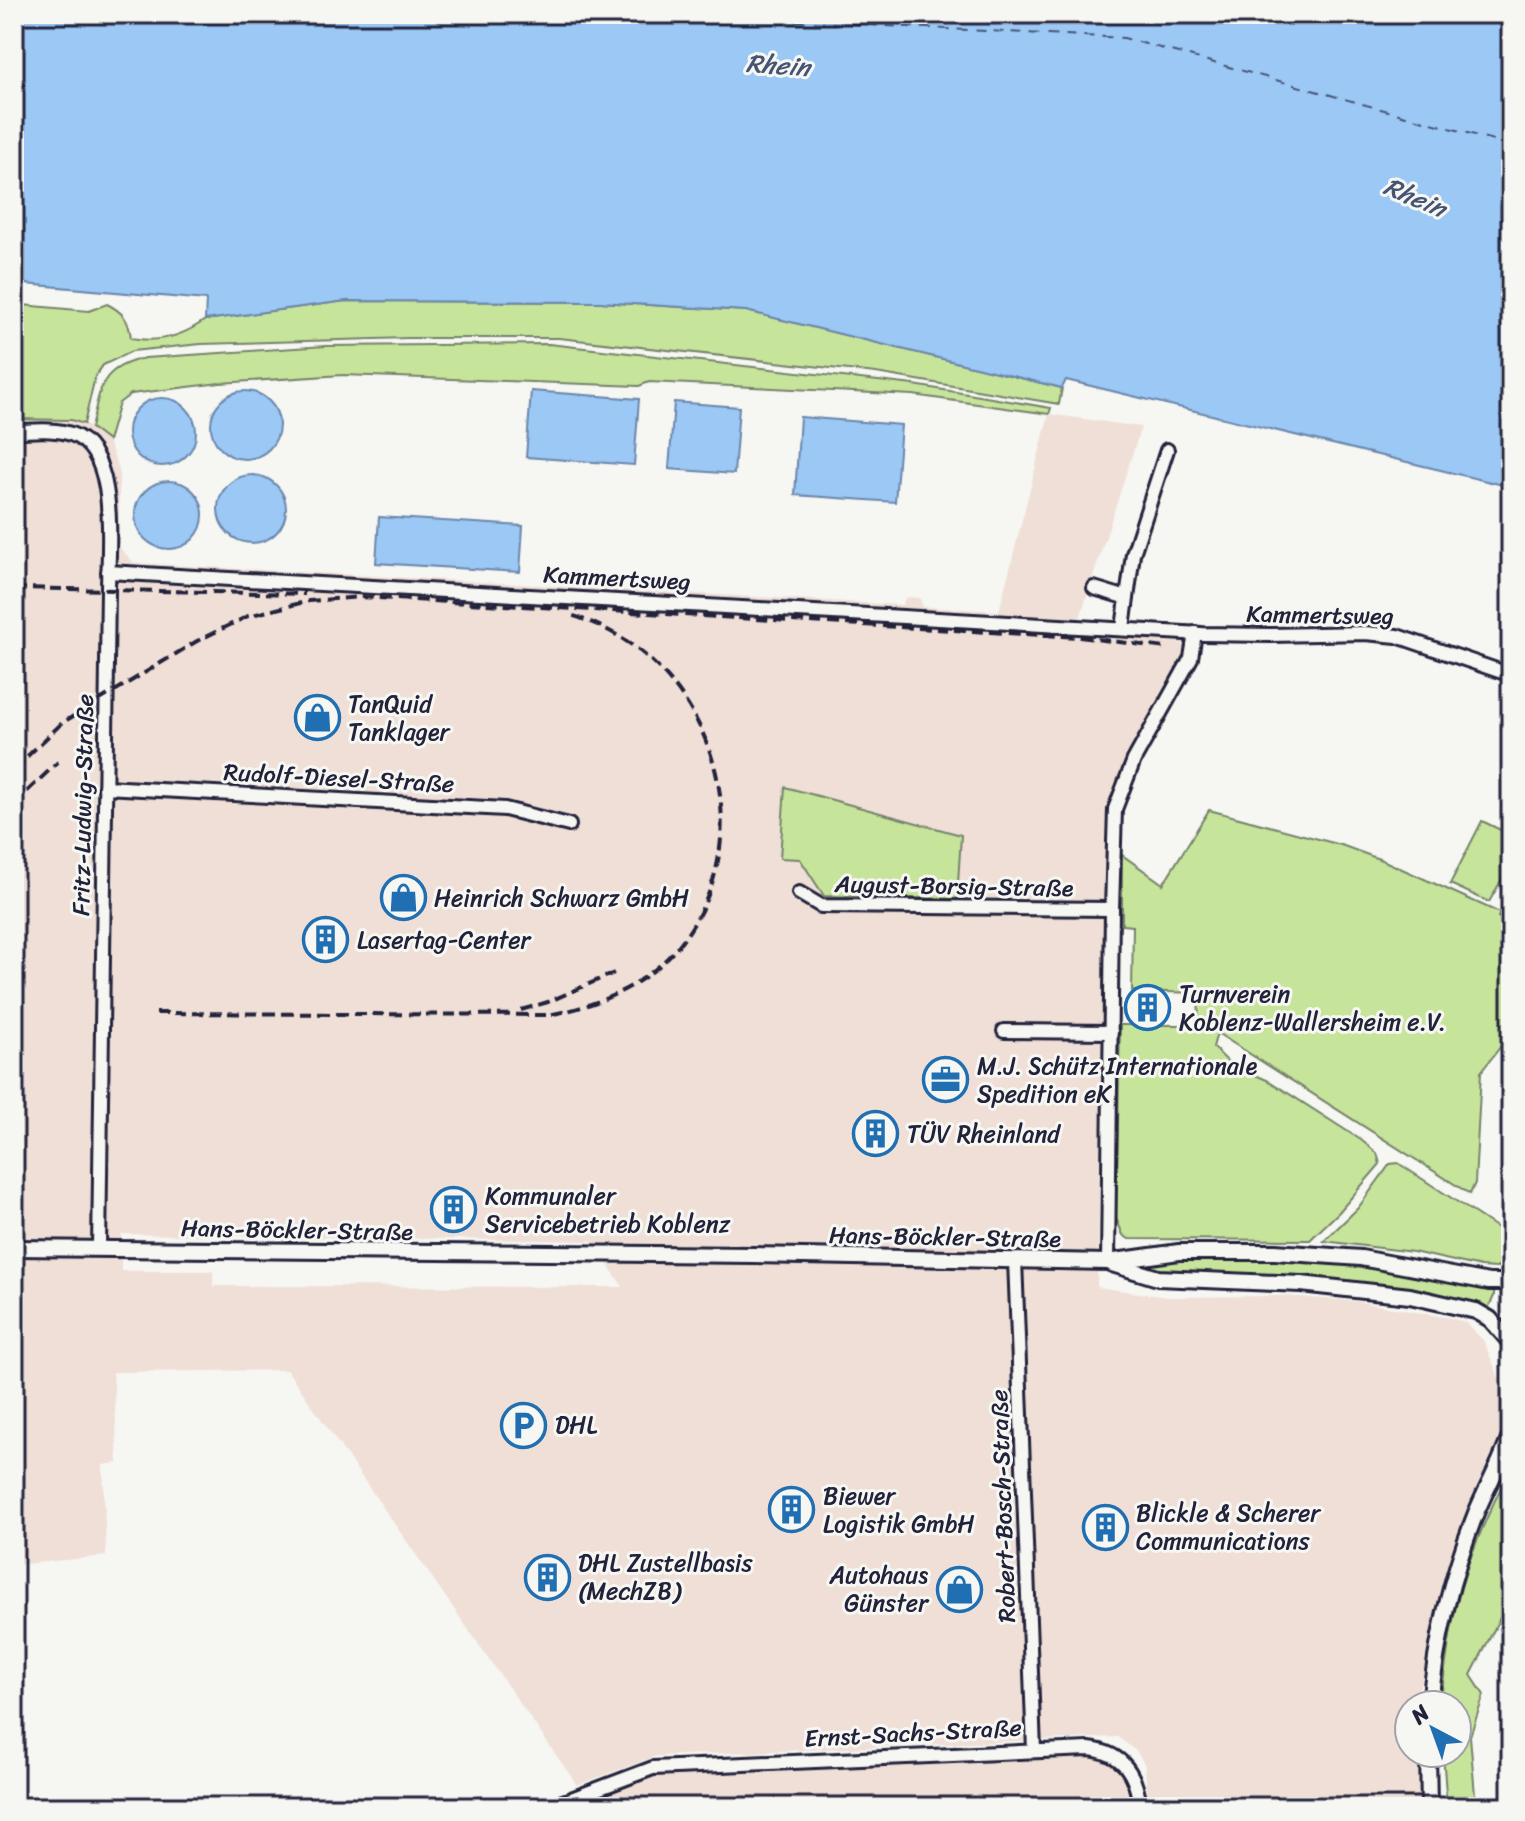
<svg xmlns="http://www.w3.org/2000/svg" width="1525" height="1821" font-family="Sriracha,sans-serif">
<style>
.built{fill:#efdfd7;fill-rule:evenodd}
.green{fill:#c7e49b;stroke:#74836b;stroke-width:2}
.water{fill:#9bc8f5;stroke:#6b86ab;stroke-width:2}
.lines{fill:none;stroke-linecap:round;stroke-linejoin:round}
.ferry{stroke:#465473;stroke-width:2;stroke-dasharray:10 8;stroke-linecap:butt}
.minor-casing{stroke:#22223b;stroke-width:18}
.major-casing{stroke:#22223b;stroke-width:20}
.minor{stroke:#f6f6f2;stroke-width:12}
.major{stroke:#f6f6f2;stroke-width:14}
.rail{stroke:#22223b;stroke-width:4;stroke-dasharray:12 6;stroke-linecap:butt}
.labels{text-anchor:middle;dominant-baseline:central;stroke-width:6;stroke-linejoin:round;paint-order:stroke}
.street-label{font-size:24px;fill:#22223b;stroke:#f6f6f2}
.poi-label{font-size:24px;fill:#22223b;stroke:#f6f6f2;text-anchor:start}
.water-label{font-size:26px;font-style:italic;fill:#465473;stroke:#f6f6f2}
</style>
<rect width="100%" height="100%" fill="#f6f6f2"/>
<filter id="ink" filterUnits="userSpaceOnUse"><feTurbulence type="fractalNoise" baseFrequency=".0125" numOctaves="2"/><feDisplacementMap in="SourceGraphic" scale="16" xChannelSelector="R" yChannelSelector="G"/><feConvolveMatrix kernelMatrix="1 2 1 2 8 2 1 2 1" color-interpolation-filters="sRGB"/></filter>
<g filter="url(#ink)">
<!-- built -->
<g class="built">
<path d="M1049 414 1141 427 1076 630 1176 638 1183 643 1186 650 1185 658 1129 758 1117 783 1110 809 1107 834 1097 1287 1167 1297 1284 1296 1354 1301 1450 1318 1465 1322 1483 1340 1506 1394V1414L1500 1435 1465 1513 1415 1705H1409V1753H1417L1421 1807H1148L1145 1765 1137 1752 1118 1737 657 1756 577 1785 287 1370 113 1372 118 1463 103 1465 106 1556 14 1565V419L71 420 87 425 108 441 119 470V547L134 563 902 605 906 597 920 598 923 607 999 611ZM121 1234 592 1241 623 1287 213 1286V1271H121Z"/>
<path d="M1090 1758 1106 1761 1116 1768 1123 1777 1131 1807H566L663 1772Z"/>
</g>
<!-- green -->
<g class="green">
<path d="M346 301 600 302 746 311 1062 388 1059 404 876 373 559 338H408L201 344 132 351 103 365 95 377 84 424 71 420 14 419V309L22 305 89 311 107 304C123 312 129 320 131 338 158 343 182 337 205 320Z"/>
<path d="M549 344 914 385 1051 408 1049 414 913 395 649 382 639 386 343 375 220 383 131 394 119 403 108 441 91 428C101 387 99 368 145 358L326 346Z"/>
<path d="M785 787 961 835 957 899 824 896 800 859 780 858Z"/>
<path d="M1209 810 1341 845 1382 860 1500 913 1498 917 1511 923V1033L1481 1072 1475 1183 1470 1194 1217 1033 1213 1047 1230 1064 1269 1081 1361 1140 1377 1153 1380 1164 1339 1212 1310 1240 1129 1239 1123 1235 1116 1218 1120 1025H1198L1199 993 1132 991 1133 926 1122 925V855L1163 884Z"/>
<path d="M1482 821 1511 835V863L1489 902 1450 884Z"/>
<path d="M1398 1163 1511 1237V1258L1496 1268 1481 1267 1413 1252 1324 1241 1358 1208 1390 1164Z"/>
<path d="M1245 1257 1360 1264 1494 1288V1296L1487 1311 1166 1275 1144 1268 1150 1259Z"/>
<path d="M1511 1469V1596L1471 1675 1484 1695 1470 1736 1476 1807H1447L1443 1753H1457V1705H1440C1444 1678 1447 1652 1452 1625 1462 1572 1485 1517 1511 1469Z"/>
</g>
<!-- water -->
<g class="water">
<path d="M14 14H1511V487L1066 380 1062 388 746 311 600 302 346 301 205 320 206 300 14 283Z"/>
<circle cx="245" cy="425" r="34"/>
<path d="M531 391 639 399 634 465 526 457Z"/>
<circle cx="162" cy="432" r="34"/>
<path d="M674 402 739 407 734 474 669 469Z"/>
<path d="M800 417 901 425 895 502 795 495Z"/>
<circle cx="252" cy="509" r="34"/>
<circle cx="169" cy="515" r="34"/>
<path d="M379 517 523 526 520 572 376 563Z"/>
</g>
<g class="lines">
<!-- ferry -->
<path class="ferry" d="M652 14 1124 38 1511 145"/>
<defs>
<g id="minor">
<path d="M14 431C32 431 53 428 71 434 120 450 108 548 108 590L99 1249"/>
<path d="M108 572 1202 634 1271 635 1365 633 1397 636 1511 675"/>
<path d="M1094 588 1127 598"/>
<path d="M1123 628 1133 554 1167 450"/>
<path d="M105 787 505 809 569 825"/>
<path d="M799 893 821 906 1112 909"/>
<path d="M1004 1031 1111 1032"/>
<path d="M1015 1260 1034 1750"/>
<path d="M1108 1262 1112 909 1115 809 1134 760 1191 658 1195 633"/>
<path d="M550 1807 653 1768 1089 1749C1124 1753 1136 1774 1140 1807"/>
</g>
<g id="major">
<path d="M14 1248 753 1255 1108 1262 1179 1252H1275L1361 1258 1489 1282H1511"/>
<path d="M1112 1264 1158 1278 1301 1284 1410 1296 1476 1311 1490 1319 1511 1343"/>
<path d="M1430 1705C1436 1640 1452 1574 1476 1513 1487 1487 1501 1462 1511 1434"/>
<path d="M1428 1753 1429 1807"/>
</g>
</defs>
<!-- minor casing -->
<use href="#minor" class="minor-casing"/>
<!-- major casing -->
<use href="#major" class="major-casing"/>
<!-- minor -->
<use href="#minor" class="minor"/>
<!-- major -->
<use href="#major" class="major"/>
<!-- rail -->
<g class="rail">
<path d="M14 588 305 594"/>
<path d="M14 769 62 723 197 641 248 616 309 601 361 597 1079 637 1166 648"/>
<path d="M14 804 58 762"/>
<path d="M521 1010 548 1002 614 973"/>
<path d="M156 1013 548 1015C598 1006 646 986 679 945 770 831 707 654 570 615"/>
</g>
</g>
</g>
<!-- icons -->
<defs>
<symbol id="shop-ring" viewBox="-11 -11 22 22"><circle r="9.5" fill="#f6f6f2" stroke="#1f6fb2" stroke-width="1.5"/><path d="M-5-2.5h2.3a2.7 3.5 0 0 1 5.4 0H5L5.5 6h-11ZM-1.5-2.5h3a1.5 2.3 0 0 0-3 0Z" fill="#1f6fb2"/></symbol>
<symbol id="building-ring" viewBox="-11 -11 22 22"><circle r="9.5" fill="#f6f6f2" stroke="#1f6fb2" stroke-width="1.5"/><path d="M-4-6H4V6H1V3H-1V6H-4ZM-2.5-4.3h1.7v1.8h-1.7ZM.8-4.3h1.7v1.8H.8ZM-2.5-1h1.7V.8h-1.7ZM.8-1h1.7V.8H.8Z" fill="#1f6fb2"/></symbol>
<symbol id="office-ring" viewBox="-11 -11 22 22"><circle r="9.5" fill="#f6f6f2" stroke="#1f6fb2" stroke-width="1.5"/><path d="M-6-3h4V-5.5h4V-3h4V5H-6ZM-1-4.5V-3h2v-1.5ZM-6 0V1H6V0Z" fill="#1f6fb2"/></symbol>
<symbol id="parking-ring" viewBox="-11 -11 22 22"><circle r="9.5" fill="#f6f6f2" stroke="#1f6fb2" stroke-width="1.5"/><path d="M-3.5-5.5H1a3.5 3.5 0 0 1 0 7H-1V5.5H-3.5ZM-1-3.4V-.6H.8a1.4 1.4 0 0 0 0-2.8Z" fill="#1f6fb2"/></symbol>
</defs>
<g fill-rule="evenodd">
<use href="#shop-ring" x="292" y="692" width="51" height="51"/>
<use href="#shop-ring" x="378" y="872" width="51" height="51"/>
<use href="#building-ring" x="300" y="914" width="51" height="51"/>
<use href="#building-ring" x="1122" y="982" width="51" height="51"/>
<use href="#office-ring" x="920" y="1054" width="51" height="51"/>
<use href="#building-ring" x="850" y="1108" width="51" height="51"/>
<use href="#building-ring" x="428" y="1184" width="51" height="51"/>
<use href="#parking-ring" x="498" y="1400" width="51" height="51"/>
<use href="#building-ring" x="766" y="1484" width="51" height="51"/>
<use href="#building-ring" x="1080" y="1502" width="51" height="51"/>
<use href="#building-ring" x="522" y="1552" width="51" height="51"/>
<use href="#shop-ring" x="934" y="1564" width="51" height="51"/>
</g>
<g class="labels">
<!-- street labels -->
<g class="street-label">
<text transform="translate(617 578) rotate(3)">Kammertsweg</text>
<text transform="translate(1320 615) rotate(1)">Kammertsweg</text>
<text transform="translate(339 778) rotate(3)">Rudolf-Diesel-Straße</text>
<text transform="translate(83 805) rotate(-89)">Fritz-Ludwig-Straße</text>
<text transform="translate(954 886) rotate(1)">August-Borsig-Straße</text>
<text transform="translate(297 1230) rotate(1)">Hans-Böckler-Straße</text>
<text transform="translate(945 1237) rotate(1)">Hans-Böckler-Straße</text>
<text transform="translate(1003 1506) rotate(-92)">Robert-Bosch-Straße</text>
<text transform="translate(913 1733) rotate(-3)">Ernst-Sachs-Straße</text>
</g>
<!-- poi labels -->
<g class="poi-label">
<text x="348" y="704">TanQuid<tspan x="348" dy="28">Tanklager</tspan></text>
<text x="434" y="898">Heinrich Schwarz GmbH</text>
<text x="357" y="940">Lasertag-Center</text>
<text x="1179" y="994">Turnverein<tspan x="1179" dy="28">Koblenz-Wallersheim e.V.</tspan></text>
<text x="977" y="1066">M.J. Schütz Internationale<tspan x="977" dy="28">Spedition eK</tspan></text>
<text x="907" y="1134">TÜV Rheinland</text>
<text x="485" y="1196">Kommunaler<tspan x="485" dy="28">Servicebetrieb Koblenz</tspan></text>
<text x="555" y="1425">DHL</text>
<text x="823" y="1496">Biewer<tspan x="823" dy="28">Logistik GmbH</tspan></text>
<text x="1136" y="1513">Blickle &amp; Scherer<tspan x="1136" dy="28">Communications</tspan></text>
<text x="578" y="1563">DHL Zustellbasis<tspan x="578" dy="28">(MechZB)</tspan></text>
<text x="928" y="1575" text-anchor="end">Autohaus<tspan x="928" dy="28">Günster</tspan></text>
</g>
<!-- water labels -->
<g class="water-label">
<text transform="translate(778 65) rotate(4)">Rhein</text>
<text transform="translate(1415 197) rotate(23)">Rhein</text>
</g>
</g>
<!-- margin -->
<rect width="1525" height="1821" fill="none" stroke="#f6f6f2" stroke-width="48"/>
<rect x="24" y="24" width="1477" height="1773" fill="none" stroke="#22223b" stroke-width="3" filter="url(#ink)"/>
<!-- north arrow -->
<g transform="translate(1433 1729) rotate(319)"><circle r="38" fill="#f6f6f2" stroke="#a1a1a9" stroke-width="2"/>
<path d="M0-6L14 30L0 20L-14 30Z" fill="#1f6fb2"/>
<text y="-12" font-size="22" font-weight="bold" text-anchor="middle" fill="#22223b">N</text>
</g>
</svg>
